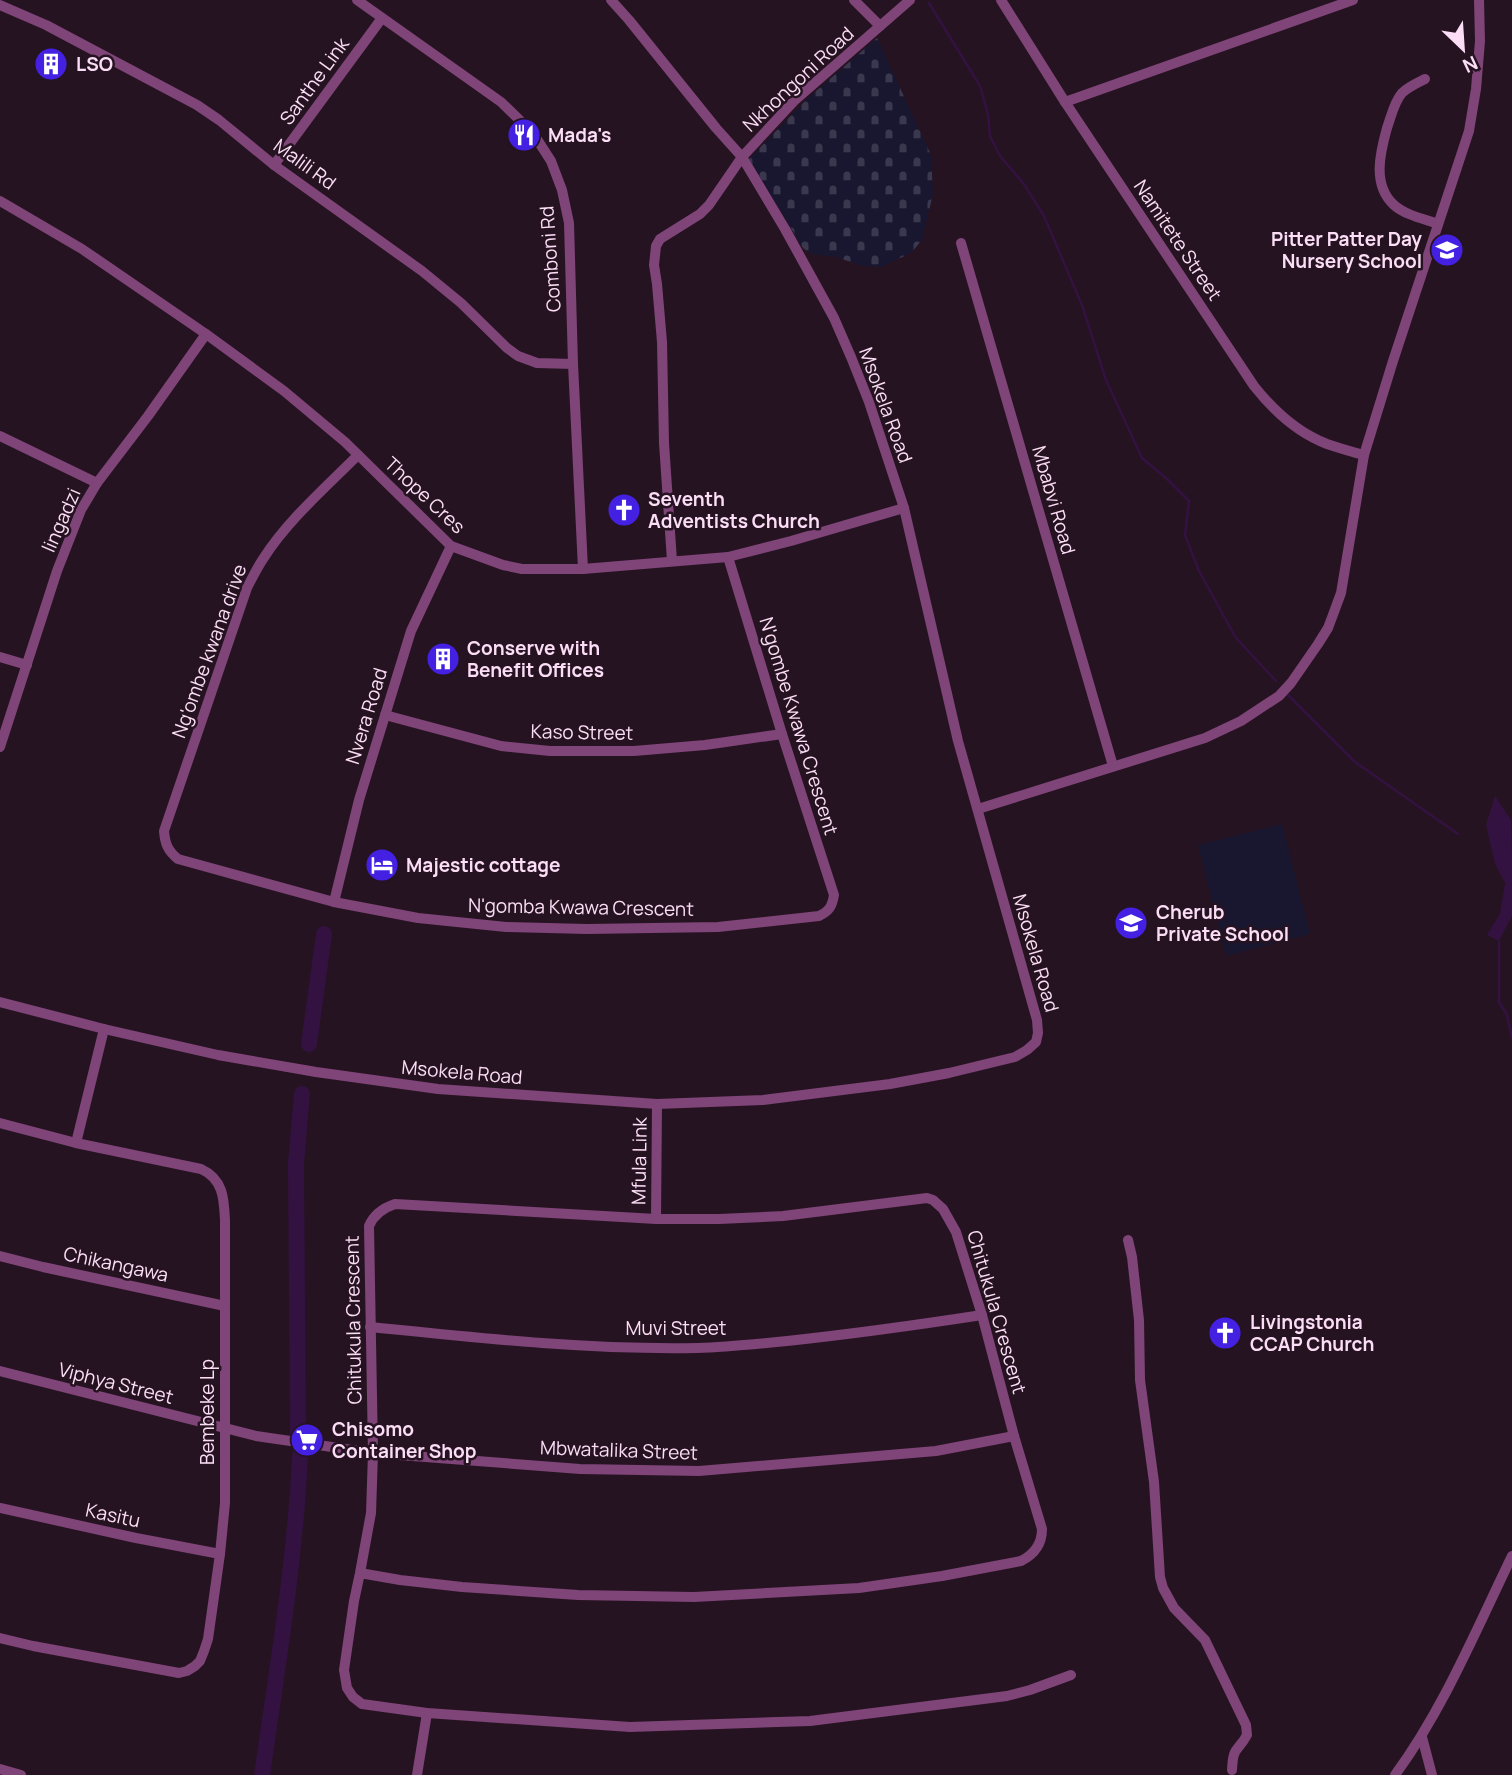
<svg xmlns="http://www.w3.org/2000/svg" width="1512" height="1775" font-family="Manrope,sans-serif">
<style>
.grass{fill:#18172f}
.cemetery{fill:url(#cemetery-stones)}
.water{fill:#331241}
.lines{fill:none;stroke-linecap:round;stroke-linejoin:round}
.stream{stroke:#331241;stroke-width:2.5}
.river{stroke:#331241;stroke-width:16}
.street{stroke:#7f4478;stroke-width:10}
.labels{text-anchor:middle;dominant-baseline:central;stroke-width:5;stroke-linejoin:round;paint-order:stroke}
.poi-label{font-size:19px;font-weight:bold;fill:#fbddf5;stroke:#261321;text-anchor:start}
.street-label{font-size:19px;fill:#fbddf5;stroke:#261321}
</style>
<defs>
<pattern id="cemetery-stones" width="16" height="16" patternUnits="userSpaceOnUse" patternTransform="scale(1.75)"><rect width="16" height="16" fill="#18172f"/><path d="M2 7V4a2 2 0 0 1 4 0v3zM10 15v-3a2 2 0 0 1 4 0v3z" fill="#3a384e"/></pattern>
</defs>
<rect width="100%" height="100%" fill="#261321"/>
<!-- grass -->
<path class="grass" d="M1282 824 1310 934 1226 956 1198 845Z"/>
<!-- cemetery -->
<path class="cemetery" d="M877 38 931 155 933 194 922 240 911 253 881 267 863 266 836 257 811 254 803 248 749 159 808 98Z"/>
<!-- water -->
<path class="water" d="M1495 796 1511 820 1512 855V916L1499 941 1487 935 1500 914 1505 883 1495 864 1486 825Z"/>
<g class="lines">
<!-- stream -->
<g class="stream">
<path d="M929 3 980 86 988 114 990 136 1000 156 1024 184 1044 216 1082 305 1106 380 1142 458 1167 479 1189 501 1185 535 1199 571 1236 638 1276 681"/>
<path d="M1287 694 1355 762 1458 834"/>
<path d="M1499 941V1002L1507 1015 1512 1038"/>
</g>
<!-- river -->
<g class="river">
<path d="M309 1044 324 934"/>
<path d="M298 1434 296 1163 302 1094"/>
<path d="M262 1775C277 1669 295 1563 300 1456"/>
</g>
<!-- street -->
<g class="street">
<path d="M357 0 501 102 533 133 551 161 562 190 569 223 573 364 583 569"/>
<path d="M854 0 880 26"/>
<path d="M1001 0 1065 102 1254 386C1273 410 1298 433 1327 444 1339 448 1352 452 1364 455"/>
<path d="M0 5 46 25 197 105 219 120 274 165 422 271 461 303 507 348 518 356 537 363 573 364"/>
<path d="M1425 79C1417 83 1408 87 1402 93 1394 102 1391 117 1387 128 1380 153 1372 185 1394 205 1405 215 1424 219 1438 224"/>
<path d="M1065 102 1353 0"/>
<path d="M274 165 382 18"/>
<path d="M0 201 82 249 206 334 284 391 345 442 451 546 503 565 522 569H583L728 557 791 541 904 508"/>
<path d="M961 243 1113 766"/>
<path d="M0 436 97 483"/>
<path d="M358 455C325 488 288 520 263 559 257 568 252 578 247 588L164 831C165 844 168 851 178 859L334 902 418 918 506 927 587 929 718 927 819 916C829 911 832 907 834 895L782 734 728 557"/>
<path d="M672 561 664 443 662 342 657 284 654 265 656 246 660 239 700 214 709 205 742 157 794 101 910 0"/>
<path d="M0 657 27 665"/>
<path d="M385 715 501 746 550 751H634L705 745 782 734"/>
<path d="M0 747 57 571 81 510 97 483 148 416 206 334"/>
<path d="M978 809 1205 738 1241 721 1279 696 1291 683 1318 644 1328 628 1334 612 1341 593 1364 455 1393 361 1469 131 1476 89 1480 41 1479 0"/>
<path d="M334 902 359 800 411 631 451 546"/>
<path d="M0 1002 104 1029 218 1055 316 1072 438 1089 657 1104 763 1100 890 1084 949 1073 1015 1057 1027 1050 1036 1042 1038 1033 1037 1020 958 741 904 508 869 402 851 357 834 318 785 229 742 157 716 128 629 20 611 0"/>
<path d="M0 1123 76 1143 201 1169C223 1179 224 1198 225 1220V1503L220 1554 208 1639 204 1651 200 1661 195 1666 187 1671 179 1673 33 1646 0 1638"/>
<path d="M76 1143 104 1029"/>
<path d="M656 1219 657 1104"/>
<path d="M1128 1240 1132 1257 1139 1320 1140 1380 1154 1482 1160 1577 1163 1588 1174 1608 1205 1640 1246 1725 1247 1735C1238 1752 1233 1745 1232 1770"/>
<path d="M0 1256 43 1267 225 1306"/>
<path d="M370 1327C478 1338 588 1350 697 1348 727 1347 757 1344 787 1341 852 1334 917 1325 982 1315"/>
<path d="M0 1371 256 1436 373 1453 580 1469 699 1471 936 1451 1014 1436"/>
<path d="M0 1508 136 1538 220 1554"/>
<path d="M360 1573 400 1580 462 1587 578 1595 694 1597 859 1588 942 1576 1021 1561C1035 1554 1042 1544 1042 1529L1014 1436 982 1315 956 1232 943 1209 933 1200 927 1198 783 1216 719 1219H656L395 1204C383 1208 374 1214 369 1226L373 1453 371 1513 360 1573 354 1601 344 1670 347 1688 353 1697 362 1704 427 1713 630 1727 810 1721 1007 1696 1030 1690 1071 1675"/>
<path d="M1422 1737 1432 1775"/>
<path d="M0 1769 21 1775"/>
<path d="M417 1775 427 1713"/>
<path d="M1395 1775C1444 1708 1476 1630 1512 1556"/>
</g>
</g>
<!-- icons -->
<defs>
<symbol id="building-disc" viewBox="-11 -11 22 22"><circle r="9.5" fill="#4421e2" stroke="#261321"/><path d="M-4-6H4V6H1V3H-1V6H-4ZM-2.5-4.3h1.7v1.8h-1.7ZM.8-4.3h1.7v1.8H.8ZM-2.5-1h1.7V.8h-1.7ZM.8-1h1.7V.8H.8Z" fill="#fff"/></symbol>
<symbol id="restaurant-disc" viewBox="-11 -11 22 22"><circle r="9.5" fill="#4421e2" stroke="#261321"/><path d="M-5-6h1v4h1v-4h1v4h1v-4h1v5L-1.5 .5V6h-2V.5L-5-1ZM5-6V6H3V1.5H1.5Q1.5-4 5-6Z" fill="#fff"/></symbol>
<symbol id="school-disc" viewBox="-11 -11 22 22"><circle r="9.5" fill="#4421e2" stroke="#261321"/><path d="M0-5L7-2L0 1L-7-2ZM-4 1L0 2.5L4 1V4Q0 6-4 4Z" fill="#fff"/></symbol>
<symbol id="church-disc" viewBox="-11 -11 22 22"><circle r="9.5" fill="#4421e2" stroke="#261321"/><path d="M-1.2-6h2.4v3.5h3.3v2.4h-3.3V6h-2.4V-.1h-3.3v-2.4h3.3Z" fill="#fff"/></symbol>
<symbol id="hotel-disc" viewBox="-11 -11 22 22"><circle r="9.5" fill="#4421e2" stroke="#261321"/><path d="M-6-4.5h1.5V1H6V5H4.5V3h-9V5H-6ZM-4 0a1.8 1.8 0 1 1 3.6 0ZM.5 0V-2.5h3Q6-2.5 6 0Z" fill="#fff"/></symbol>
<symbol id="supermarket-disc" viewBox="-11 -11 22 22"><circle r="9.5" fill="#4421e2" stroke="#261321"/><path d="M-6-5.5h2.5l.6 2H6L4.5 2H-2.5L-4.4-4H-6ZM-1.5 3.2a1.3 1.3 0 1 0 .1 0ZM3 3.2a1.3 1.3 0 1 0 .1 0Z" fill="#fff"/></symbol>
</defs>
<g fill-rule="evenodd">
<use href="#building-disc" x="32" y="45" width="38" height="38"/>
<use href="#restaurant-disc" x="505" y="116" width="38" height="38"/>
<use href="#school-disc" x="1428" y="231" width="38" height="38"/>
<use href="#church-disc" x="605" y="491" width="38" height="38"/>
<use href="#building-disc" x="424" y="640" width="38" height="38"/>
<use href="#hotel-disc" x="363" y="846" width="38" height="38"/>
<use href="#school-disc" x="1112" y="904" width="38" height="38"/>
<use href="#church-disc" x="1206" y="1314" width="38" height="38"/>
<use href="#supermarket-disc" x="288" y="1421" width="38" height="38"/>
</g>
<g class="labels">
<!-- poi labels -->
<g class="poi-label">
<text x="76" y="64">LSO</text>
<text x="548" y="135">Mada's</text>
<text x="1422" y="239" text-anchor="end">Pitter Patter Day<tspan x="1422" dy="22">Nursery School</tspan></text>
<text x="648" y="499">Seventh<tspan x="648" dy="22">Adventists Church</tspan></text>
<text x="467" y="648">Conserve with<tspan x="467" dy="22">Benefit Offices</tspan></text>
<text x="406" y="865">Majestic cottage</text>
<text x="1156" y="912">Cherub<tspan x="1156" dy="22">Private School</tspan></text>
<text x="1250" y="1322">Livingstonia<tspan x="1250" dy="22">CCAP Church</tspan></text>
<text x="332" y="1429">Chisomo<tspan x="332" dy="22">Container Shop</tspan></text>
</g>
<!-- street labels -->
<g class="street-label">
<text transform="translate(798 79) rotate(-43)">Nkhongoni Road</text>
<text transform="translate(314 81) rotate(-54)">Santhe Link</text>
<text transform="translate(305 164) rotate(36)">Malili Rd</text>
<text transform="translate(1178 240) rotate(56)">Namitete Street</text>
<text transform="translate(550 259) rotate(-94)">Comboni Rd</text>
<text transform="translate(886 405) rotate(70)">Msokela Road</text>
<text transform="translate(425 495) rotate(43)">Thope Cres</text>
<text transform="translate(1054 500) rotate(74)">Mbabvi Road</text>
<text transform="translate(61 520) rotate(-66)">lingadzi</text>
<text transform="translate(209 651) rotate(-70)">Ng'ombe kwana drive</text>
<text transform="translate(366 716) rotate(-73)">Nvera Road</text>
<text transform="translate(799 726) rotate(73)">N'gombe Kwawa Crescent</text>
<text transform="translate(582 732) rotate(1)">Kaso Street</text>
<text transform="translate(581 907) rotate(1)">N'gomba Kwawa Crescent</text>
<text transform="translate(1036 953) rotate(74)">Msokela Road</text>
<text transform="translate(462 1072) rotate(5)">Msokela Road</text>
<text transform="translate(639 1161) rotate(-89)">Mfula Link</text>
<text transform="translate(116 1264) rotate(12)">Chikangawa</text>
<text transform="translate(997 1312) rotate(74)">Chitukula Crescent</text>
<text transform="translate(353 1320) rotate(-91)">Chitukula Crescent</text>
<text x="676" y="1328">Muvi Street</text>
<text transform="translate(116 1383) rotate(14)">Viphya Street</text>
<text transform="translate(207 1412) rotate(-90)">Bembeke Lp</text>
<text transform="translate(619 1450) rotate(2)">Mbwatalika Street</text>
<text transform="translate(113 1515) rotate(12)">Kasitu</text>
</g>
</g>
<!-- north arrow -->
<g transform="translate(1463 49) rotate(155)" stroke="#261321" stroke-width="5" paint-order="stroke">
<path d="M0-5L12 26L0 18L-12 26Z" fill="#fbddf5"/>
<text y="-10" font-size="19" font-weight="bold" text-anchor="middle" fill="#fbddf5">N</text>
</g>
</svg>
